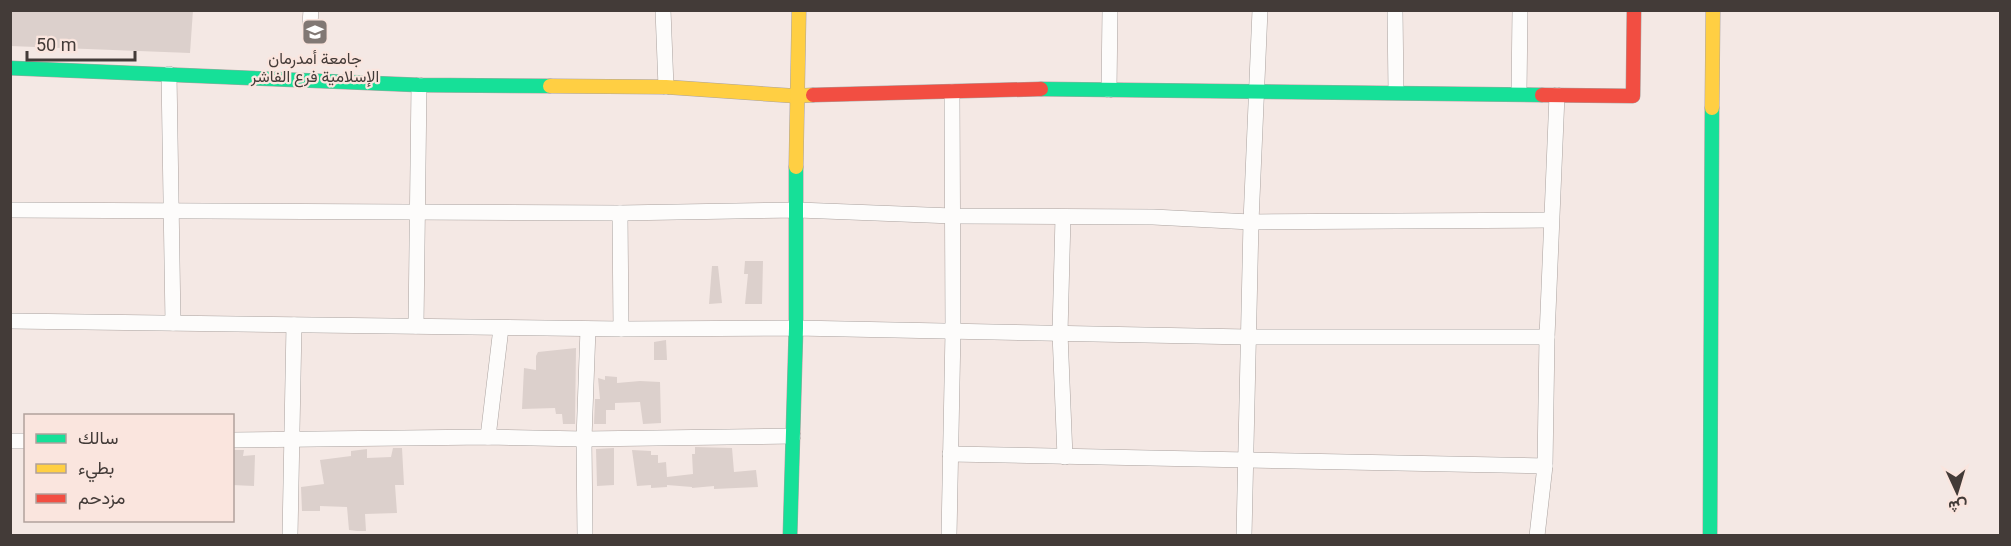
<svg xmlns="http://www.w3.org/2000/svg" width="2011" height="546" font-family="Roboto,Vazirmatn,sans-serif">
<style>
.building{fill:#dcd0cc}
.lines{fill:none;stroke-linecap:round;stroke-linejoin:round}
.street-casing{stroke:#aaa29f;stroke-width:16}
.fast-casing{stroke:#aaa29f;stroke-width:15}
.slow-casing{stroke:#aaa29f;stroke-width:15}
.jam-casing{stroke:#aaa29f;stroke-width:15}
.street{stroke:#fdfcfb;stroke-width:15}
.fast{stroke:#16e098;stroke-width:14}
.slow{stroke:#ffcf43;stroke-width:14}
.jam{stroke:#f24e42;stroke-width:14}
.labels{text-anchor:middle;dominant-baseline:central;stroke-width:4.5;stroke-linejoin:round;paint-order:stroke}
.poi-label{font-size:16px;fill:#433b38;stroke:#fae5de}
</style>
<rect width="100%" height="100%" fill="#f4e8e4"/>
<!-- building -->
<g class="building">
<path d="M10 10H193L190 53 10 46Z"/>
<path d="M745 261H763L762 304H745L748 274H744Z"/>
<path d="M712 266H718L722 303 709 304Z"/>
<path d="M666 340 667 360H654V342Z"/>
<path d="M576 348 575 424H563L562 414H556L555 408 522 409 524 368 536 370V356L538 352Z"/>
<path d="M605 376 617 377V383L640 381 660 382 661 423 643 424 640 402 615 403V410H606V424H594L595 399H600L598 378 605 380Z"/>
<path d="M695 447 732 448 734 472 756 470 758 487 714 489V486L692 488V487L667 485V487L651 488V485L637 486 632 450 651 451V455H658V463L666 462 667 477 693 474 692 454H695Z"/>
<path d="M393 448H402L404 485H395L397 513 365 514 366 531H357L349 530 347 507 320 506V511H302L301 487 324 484 320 460 351 456V451L367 449V458L391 457Z"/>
<path d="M614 448V485L597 486 596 449Z"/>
<path d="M232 450H244L243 456 255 455 254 486 232 485Z"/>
</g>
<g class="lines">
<defs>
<g id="street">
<path d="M663 10 666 87"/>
<path d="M1395 10 1396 92"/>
<path d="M310 24 311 10"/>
<path d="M169 74 173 323"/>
<path d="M1109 90 1110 10"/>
<path d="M1519 93 1520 10"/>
<path d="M10 210 620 213 798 210 953 216 1153 217 1251 222 1551 220"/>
<path d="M620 213 621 329"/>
<path d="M1063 217 1060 333 1065 457"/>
<path d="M10 321 621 329 796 328 1248 337H1547"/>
<path d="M416 326 419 85"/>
<path d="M488 437 501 328"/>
<path d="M232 440 488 437 584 439 793 436"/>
<path d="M10 441H26"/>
<path d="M950 454 1545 466"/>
<path d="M290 536 294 325"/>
<path d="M585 536 584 439 588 329"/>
<path d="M949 536 953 331 952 92"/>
<path d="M1244 536 1251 222 1260 10"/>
<path d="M1537 536 1545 466 1547 337 1557 95"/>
</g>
<g id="fast">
<path d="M10 68 419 85 550 86"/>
<path d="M1041 89 1542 95"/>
<path d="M790 536 796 328V167"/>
<path d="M1710 536 1712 108"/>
</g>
<g id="slow">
<path d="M550 86 666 87 796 96 813 95"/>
<path d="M1712 108 1713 10"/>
<path d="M796 167 799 10"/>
</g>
<g id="jam">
<path d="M813 95 1041 89"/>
<path d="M1542 95 1633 96 1634 10"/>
</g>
</defs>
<!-- street casing -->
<use href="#street" class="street-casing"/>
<!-- fast casing -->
<use href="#fast" class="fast-casing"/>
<!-- slow casing -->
<use href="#slow" class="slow-casing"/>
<!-- jam casing -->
<use href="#jam" class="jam-casing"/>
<!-- street -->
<use href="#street" class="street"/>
<!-- fast -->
<use href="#fast" class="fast"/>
<!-- slow -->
<use href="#slow" class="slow"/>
<!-- jam -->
<use href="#jam" class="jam"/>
</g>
<!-- icons -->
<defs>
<symbol id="university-square" viewBox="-11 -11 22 22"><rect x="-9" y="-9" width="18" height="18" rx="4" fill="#817874" stroke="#fae5de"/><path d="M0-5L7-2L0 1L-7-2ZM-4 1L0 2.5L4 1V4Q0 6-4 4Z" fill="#fff"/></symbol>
</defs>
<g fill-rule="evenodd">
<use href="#university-square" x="300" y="17" width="30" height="30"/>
</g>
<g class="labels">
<!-- poi labels -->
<g class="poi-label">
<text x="315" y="58">جامعة أمدرمان<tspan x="315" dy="18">الإسلامية فرع الفاشر</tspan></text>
</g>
</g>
<!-- border -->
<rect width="2011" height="546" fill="none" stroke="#433b38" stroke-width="24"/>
<!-- legend -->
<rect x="24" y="414" width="210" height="108" fill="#fae5de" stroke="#b1a19c" stroke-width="1.5"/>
<rect x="36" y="434" width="30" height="9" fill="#16e098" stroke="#b1a19c" stroke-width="1.5"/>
<text x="78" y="444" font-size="18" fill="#433b38">سالك</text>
<rect x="36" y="464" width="30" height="9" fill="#ffcf43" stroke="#b1a19c" stroke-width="1.5"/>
<text x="78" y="474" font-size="18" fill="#433b38">بطيء</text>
<rect x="36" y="494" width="30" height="9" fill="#f24e42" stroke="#b1a19c" stroke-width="1.5"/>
<text x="78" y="504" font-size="18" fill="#433b38">مزدحم</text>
<!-- north arrow -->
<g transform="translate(1957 492) rotate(176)" stroke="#fae5de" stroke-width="4.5" paint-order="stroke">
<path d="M0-4.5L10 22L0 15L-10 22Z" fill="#433b38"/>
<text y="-9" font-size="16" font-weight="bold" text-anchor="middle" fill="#433b38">ش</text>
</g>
<!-- scale -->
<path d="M27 51v9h108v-9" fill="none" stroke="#433b38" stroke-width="3"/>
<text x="36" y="51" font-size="18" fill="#433b38" stroke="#fae5de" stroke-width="4.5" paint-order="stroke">50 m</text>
</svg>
